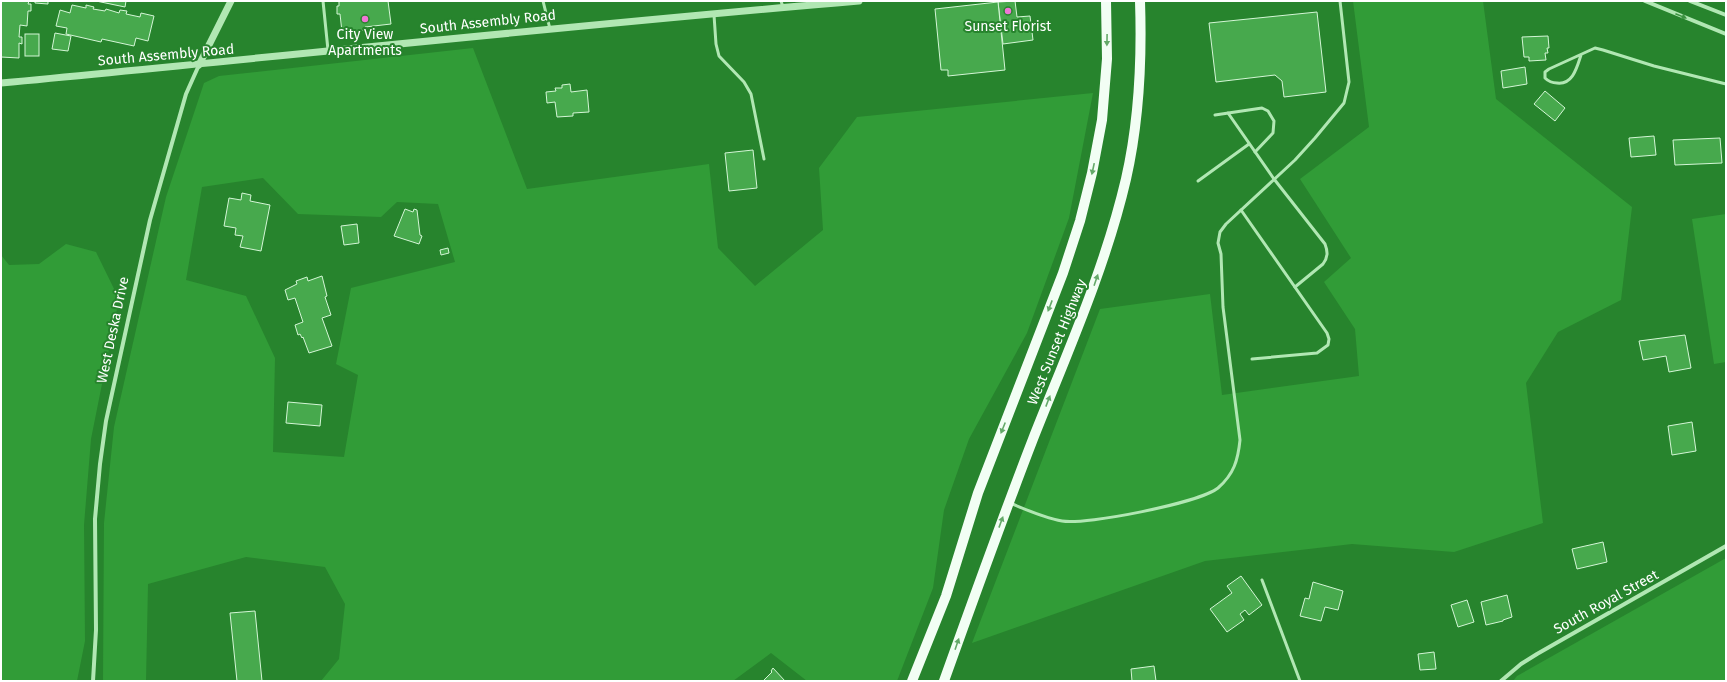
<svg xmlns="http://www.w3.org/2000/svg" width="1727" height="682" font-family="'Fira Sans',sans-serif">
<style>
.green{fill:#319c37;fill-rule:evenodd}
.building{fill:#47a94d;stroke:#d4f6d6}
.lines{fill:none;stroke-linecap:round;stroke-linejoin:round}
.service{stroke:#b1e7b3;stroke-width:3}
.minor{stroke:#b1e7b3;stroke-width:4}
.tertiary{stroke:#b1e7b3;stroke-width:7}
.primary{stroke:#f2fef4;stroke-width:10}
.oneway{fill:#3c9341}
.oneway2{fill:#64a969}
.poi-dot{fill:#f076d6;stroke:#27842d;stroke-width:1.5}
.labels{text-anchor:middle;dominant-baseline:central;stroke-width:4;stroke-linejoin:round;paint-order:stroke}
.street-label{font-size:14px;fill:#fff;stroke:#27842d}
.poi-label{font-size:14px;fill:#fff;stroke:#27842d}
</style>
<rect width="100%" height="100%" fill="#27842d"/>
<!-- green -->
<g class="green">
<path d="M1353 1H1483L1496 99 1632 207 1621 300 1558 332 1526 383 1543 523 1454 552 1352 544 1205 561 972 643 1100 309 1210 294 1222 395 1359 376 1355 329 1324 282 1351 258 1300 179 1369 127Z"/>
<path d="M473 48 527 189 709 164 718 248 755 286 823 230 819 168 857 117 1093 93 1069 218 1027 333 969 439 944 510 933 588 897 681H807L771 653 733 681H321L339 659 345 604 325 567 246 557 148 584 146 681H103L104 523 114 427 166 197 204 83 219 76ZM263 178 298 214 381 217 397 202 438 204 455 262 351 288 336 364 358 375 344 457 273 452 275 358 246 296 186 280 202 187Z"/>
<path d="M1726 214V362L1714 364 1692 219Z"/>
<path d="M66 244 96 252 119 299 91 439 84 525 85 641 77 681H1V255L9 265 39 264Z"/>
<path d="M1726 558V681H1513L1517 676Z"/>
</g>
<!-- building -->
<g class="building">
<path d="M1 1H29L28 4H31V11H28L27 26 20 25 19 37H22V44L19 43V58L1 57Z"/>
<path d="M35 1H48V4L35 3Z"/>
<path d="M96 1H126L125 7Z"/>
<path d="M339 1H388L391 24 365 27V30L342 32 340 14H337V6H339Z"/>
<path d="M1015 1 1017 17 1030 16 1033 40 1003 44 998 2Z"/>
<path d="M998 2 1005 70 948 76V70H941L935 9Z"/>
<path d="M72 5 86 8V5L94 7 93 9 105 11 106 9 119 13 120 10 127 11 126 14 140 17 141 13 154 16 148 41 136 38 134 46 102 39 101 42 66 34 67 28 56 26 60 10 70 13Z"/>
<path d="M1317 12 1326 92 1284 97 1282 81 1275 75 1216 82 1209 23Z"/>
<path d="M55 33 71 36 68 51 52 49Z"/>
<rect x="25" y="34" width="14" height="22"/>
<path d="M1548 36 1549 48H1547L1548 53H1545L1546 60 1529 61V57H1524L1522 37Z"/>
<path d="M1525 67 1527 84 1503 88 1501 71Z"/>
<path d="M570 84 571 92 587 90 589 112 573 113V116L557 117 555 102 547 103 546 92 556 91 555 88H562V85Z"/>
<path d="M1545 91 1565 108 1555 121 1534 104Z"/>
<path d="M1654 136 1656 155 1631 157 1629 138Z"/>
<path d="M1720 138 1722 163 1675 165 1673 140Z"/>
<path d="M753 150 757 188 729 191 725 153Z"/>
<path d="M242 193 251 195 250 201 270 205 261 251 240 247 243 236 235 235 236 228 224 226 229 198 241 200Z"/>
<path d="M405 209 413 212 414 209 417 210 420 235 422 236 419 244 394 236Z"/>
<path d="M357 224 359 243 344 245 341 226Z"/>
<path d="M448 248 449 253 441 255 440 250Z"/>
<path d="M322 276 327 296 325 297 331 315 322 318 332 346 309 353 303 337 302 338 300 334 298 335 295 325 303 322 295 298 288 300 285 290 297 284 296 281 307 277 308 281Z"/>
<path d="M1685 335 1691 368 1669 372 1666 356 1643 360 1639 341Z"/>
<path d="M288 402 322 405 320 426 286 423Z"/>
<path d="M1692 422 1696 451 1672 455 1668 426Z"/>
<path d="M1603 542 1607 562 1577 569 1572 549Z"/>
<path d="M1241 576 1262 605 1249 615 1245 610 1240 614 1244 620 1227 632 1210 609 1232 593 1227 586Z"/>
<path d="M1313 582 1343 591 1338 610 1325 607 1321 621 1300 616 1305 598 1309 599Z"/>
<path d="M1507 595 1512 617 1503 620V621L1486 625 1481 602Z"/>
<path d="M1467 600 1474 622 1458 627 1451 605Z"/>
<path d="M255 611 262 681H237L230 613Z"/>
<path d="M1434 652 1436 669 1420 670 1418 654Z"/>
<path d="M1154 666 1156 681H1132L1131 669Z"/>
<path d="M773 668 785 681H763L772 672 771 671Z"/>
</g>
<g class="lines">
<!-- service -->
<g class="service">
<path d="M323 1 328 50"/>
<path d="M543 1 550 29"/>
<path d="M781 1 783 7"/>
<path d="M714 15 716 44 719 56 744 82 751 94 764 159"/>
<path d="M1581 55C1577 67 1573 85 1557 83 1552 83 1548 81 1545 78V72L1549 69 1595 48 1603 50 1654 66 1726 84"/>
<path d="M1228 113 1274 179 1325 244C1328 252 1328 257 1323 264L1295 287"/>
<path d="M1215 115 1262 108 1268 111 1274 121 1273 133 1255 152"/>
<path d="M1198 181 1249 144"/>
<path d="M1241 210 1327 333 1329 339 1328 345 1317 353 1252 359"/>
<path d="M1010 503C1027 510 1044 518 1062 521 1087 525 1199 503 1218 488 1234 474 1238 460 1240 440L1223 307 1221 254 1218 243 1220 232 1226 224 1295 160 1315 138 1344 103 1349 82 1340 1"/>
<path d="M1262 580 1300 681"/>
</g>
<!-- minor -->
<g class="minor">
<path d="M1645 1 1726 34"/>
<path d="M1690 1 1726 15"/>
<path d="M93 681 96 630 95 519 100 464 106 421 150 220 186 94 199 65"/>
<path d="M1501 681 1521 664 1537 654 1726 546"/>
</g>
<!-- tertiary -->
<g class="tertiary">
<path d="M199 65 231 1"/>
<path d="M1 83C287 56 573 25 859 1"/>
</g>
<!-- primary -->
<g class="primary">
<path d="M912 681 946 596 978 493 1063 273 1080 221 1092 173 1102 120 1107 59 1106 1"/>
<path d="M944 681C973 600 1002 519 1033 439 1067 353 1105 269 1126 179 1139 122 1142 60 1140 1"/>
</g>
</g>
<!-- one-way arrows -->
<defs><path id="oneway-solid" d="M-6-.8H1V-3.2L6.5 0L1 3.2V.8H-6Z"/></defs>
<use class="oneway" href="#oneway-solid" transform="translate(1681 16) rotate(22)"/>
<g class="oneway2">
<use href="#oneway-solid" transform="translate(1107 40) rotate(91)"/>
<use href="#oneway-solid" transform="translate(1093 169) rotate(102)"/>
<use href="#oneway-solid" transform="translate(1096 280) rotate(-71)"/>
<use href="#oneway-solid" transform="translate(1050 306) rotate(111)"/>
<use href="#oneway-solid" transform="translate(1048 401) rotate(-69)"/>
<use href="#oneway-solid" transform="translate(1003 428) rotate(112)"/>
<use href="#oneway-solid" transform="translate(1001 522) rotate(-70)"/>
<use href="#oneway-solid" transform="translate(957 644) rotate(-71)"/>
</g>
<!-- markers -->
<g class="poi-dot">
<circle cx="1008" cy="11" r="4"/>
<circle cx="365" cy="19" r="4"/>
</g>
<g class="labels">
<!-- street labels -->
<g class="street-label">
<text transform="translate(488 22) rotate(-6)">South Assembly Road</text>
<text transform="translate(166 55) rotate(-5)">South Assembly Road</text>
<text transform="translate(113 330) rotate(-78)">West Deska Drive</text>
<text transform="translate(1057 342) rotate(-68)">West Sunset Highway</text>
<text transform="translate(1606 602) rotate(-29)">South Royal Street</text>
</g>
<!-- poi labels -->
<g class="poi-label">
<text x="1008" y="26">Sunset Florist</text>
<text x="365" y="34">City View<tspan x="365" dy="16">Apartments</tspan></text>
</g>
</g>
<!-- border -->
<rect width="1727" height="682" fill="none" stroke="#ffffff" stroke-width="4"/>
</svg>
